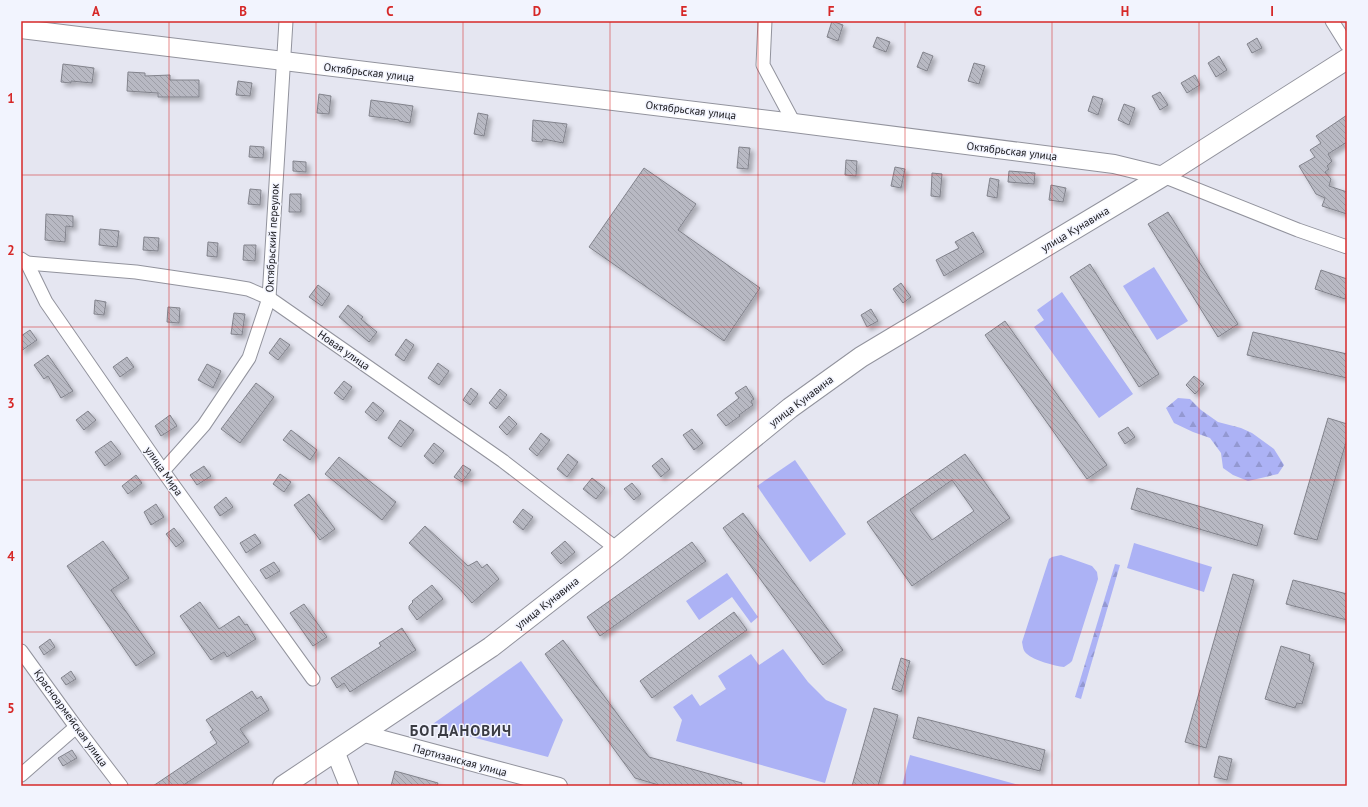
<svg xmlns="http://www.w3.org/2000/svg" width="1368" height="807" font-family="'PT Sans',sans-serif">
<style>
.forest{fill:url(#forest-firs)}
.park{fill:#acb2f5}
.building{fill:url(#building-back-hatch);stroke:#82838c;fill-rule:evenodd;filter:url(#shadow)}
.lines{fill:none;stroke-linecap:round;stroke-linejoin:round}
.minor-casing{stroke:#92939d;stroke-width:15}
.tertiary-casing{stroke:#92939d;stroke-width:18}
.secondary-casing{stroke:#92939d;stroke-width:20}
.primary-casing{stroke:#92939d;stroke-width:22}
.minor{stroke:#fff;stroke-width:13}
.tertiary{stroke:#fff;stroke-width:16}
.secondary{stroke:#fff;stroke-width:18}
.primary{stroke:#fff;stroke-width:20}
.grid{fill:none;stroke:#d62828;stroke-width:1;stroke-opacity:0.55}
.labels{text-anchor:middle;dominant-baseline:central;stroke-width:3;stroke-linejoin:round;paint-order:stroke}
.street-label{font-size:11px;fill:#16161a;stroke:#f2f4fe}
.district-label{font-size:15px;font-weight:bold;letter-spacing:1px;fill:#3a3b43;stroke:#f2f4fe}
.neatline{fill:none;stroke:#d62828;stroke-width:1.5}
.grid-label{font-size:13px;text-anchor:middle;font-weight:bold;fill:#d62828}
</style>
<defs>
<pattern id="forest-firs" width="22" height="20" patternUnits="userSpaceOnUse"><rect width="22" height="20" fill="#acb2f5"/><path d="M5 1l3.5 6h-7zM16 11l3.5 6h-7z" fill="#9398d1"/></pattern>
<pattern id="building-back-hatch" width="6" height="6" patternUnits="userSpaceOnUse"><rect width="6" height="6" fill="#b8b9c3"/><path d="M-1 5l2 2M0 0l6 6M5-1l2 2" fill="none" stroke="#9d9ea7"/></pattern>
<filter id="shadow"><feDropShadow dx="3.5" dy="3.5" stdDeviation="2" flood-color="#0004"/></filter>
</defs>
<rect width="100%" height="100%" fill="#e5e6f1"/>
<!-- forest -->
<g class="forest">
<path d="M1178 398 1190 399 1201 410 1218 422 1241 428 1252 433 1274 449 1284 465 1278 474 1248 481 1233 475 1223 468 1221 453 1210 438 1193 432 1174 423 1166 408Z"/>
<path d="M1115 564 1120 565 1081 699 1075 697Z"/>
</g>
<!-- park -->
<g class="park">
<path d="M1154 267 1188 321 1157 340 1123 286Z"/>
<path d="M1062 292 1133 394 1099 418 1034 327 1044 320 1037 310Z"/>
<path d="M795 460 846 534 810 562 757 486Z"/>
<path d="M1134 543 1212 567 1204 592 1127 568Z"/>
<path d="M1061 555 1092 566 1097 572 1098 579 1072 661 1070 663 1064 667C1055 666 1033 660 1027 654 1023 651 1023 647 1022 642L1049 559 1052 557Z"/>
<path d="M727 573 758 617 751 623 732 597 699 620 686 601Z"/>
<path d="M783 649 808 682 826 700 847 709 825 783 676 741 682 720 673 707 692 694 700 706 726 689 718 676 751 654 759 665Z"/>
<path d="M521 661 563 720 548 757 430 726Z"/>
<path d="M910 755 1023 786H902Z"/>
</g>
<!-- building -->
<g class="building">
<path d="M832 21 843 25 838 41 827 37Z"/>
<path d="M877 37 890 42 886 52 873 47Z"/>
<path d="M1257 38 1262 48 1252 53 1247 44Z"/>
<path d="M923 52 933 56 927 71 917 67Z"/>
<path d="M1219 56 1227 70 1216 77 1208 63Z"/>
<path d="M974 63 985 66 979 84 968 81Z"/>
<path d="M63 64 94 68 92 83 71 81V83L61 82Z"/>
<path d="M128 72 145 73V76L170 75V80H199V97H158V93L127 91Z"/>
<path d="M1195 75 1200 85 1187 93 1181 83Z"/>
<path d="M238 81 252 83 250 96 236 95Z"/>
<path d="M1160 92 1168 105 1160 110 1152 96Z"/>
<path d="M319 94 331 96 329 114 317 113Z"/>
<path d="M1093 96 1103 99 1098 115 1088 111Z"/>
<path d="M371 100 413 106 410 123 399 121V120L369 116Z"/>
<path d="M1124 104 1135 108 1129 125 1118 120Z"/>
<path d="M478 113 488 115 484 136 474 134Z"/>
<path d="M1347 115V142L1328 154 1332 161 1327 166 1329 169 1325 172 1331 179 1329 186 1347 192V214L1322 206 1325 198 1316 194 1299 166 1315 157 1310 150 1321 143 1316 136Z"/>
<path d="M533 120 567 124 563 143 543 139 542 142 532 141Z"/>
<path d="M250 146 264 147 263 158 249 157Z"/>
<path d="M739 147 750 148 748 169 737 168Z"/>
<path d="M846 160 857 161 856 176 845 175Z"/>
<path d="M293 161 306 162V172L293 171Z"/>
<path d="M895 167 905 169 901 188 891 186Z"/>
<path d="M644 168 696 204 678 230 760 288 724 341 589 247Z"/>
<path d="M1009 171 1035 173 1034 184 1008 182Z"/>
<path d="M932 173 942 174 940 197 931 196Z"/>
<path d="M990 178 999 180 997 198 987 196Z"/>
<path d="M1051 185 1066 188 1063 202 1049 200Z"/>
<path d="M250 189 261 190 260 205 248 204Z"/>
<path d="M290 194H301V212H289Z"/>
<path d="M1168 212 1238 324 1218 337 1148 224Z"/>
<path d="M46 214 73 216V227L66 226 65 242 45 240Z"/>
<path d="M100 229 119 231 117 247 99 245Z"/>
<path d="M973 232 984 252 944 276 936 260 959 248 955 242Z"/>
<path d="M144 237 159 238 158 251 143 250Z"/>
<path d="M208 242 218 243 217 257 207 256Z"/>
<path d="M244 245H256L255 261 243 260Z"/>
<path d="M1090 264 1159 374 1139 387 1070 277Z"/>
<path d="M1321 270 1347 279V291L1345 299 1315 289Z"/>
<path d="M901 283 911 297 903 303 893 289Z"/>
<path d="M318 285 330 294 322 306 309 297Z"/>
<path d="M95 300 106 302 104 315 94 314Z"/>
<path d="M348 305 363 317 361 319 377 332 369 342 339 317Z"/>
<path d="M168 307 180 308 179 323 167 322Z"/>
<path d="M871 309 878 321 867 327 861 315Z"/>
<path d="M234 313 245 314 242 335 231 334Z"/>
<path d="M1005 321 1107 465 1087 479 985 335Z"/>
<path d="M30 330 37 340 21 351V336Z"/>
<path d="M1253 332 1347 354V378L1247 355Z"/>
<path d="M280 338 290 345 278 360 269 353Z"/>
<path d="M406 339 414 345 404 361 395 355Z"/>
<path d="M48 355 73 391 61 398 48 376 44 379 34 365Z"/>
<path d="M127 357 134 367 120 377 113 367Z"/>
<path d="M438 363 449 371 439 385 428 378Z"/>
<path d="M207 364 221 371 213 388 198 380Z"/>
<path d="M1194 376 1204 384 1195 394 1186 385Z"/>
<path d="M344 381 352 387 343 400 334 393Z"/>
<path d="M256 383 274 397 240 443 221 429Z"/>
<path d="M746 386 754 399 751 401 753 405 739 415 740 416 726 426 717 415 739 398 735 393Z"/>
<path d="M471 388 478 394 470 405 463 400Z"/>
<path d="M500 389 507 395 496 409 489 403Z"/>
<path d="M373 402 384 411 376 421 365 412Z"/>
<path d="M88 411 96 420 84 430 76 420Z"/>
<path d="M170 415 177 426 161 436 155 426Z"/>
<path d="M509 416 517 424 507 435 499 427Z"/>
<path d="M1328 418 1347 424V439L1317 540 1294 534Z"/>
<path d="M400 420 414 430 401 447 388 438Z"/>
<path d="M1128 427 1135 437 1125 444 1118 433Z"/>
<path d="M692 429 703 443 694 450 683 435Z"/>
<path d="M291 430 317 450 310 460 283 440Z"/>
<path d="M541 433 550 440 537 456 529 449Z"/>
<path d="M111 441 121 454 105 466 95 452Z"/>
<path d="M434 443 444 451 433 464 424 456Z"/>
<path d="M568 454 578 462 567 477 557 469Z"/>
<path d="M965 454 1010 518 912 586 867 522ZM952 480 974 511 932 540 910 510Z"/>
<path d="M339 457 396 502 382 520 325 474Z"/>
<path d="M662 458 670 469 661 477 652 466Z"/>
<path d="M463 465 471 470 462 482 454 477Z"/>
<path d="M204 466 211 476 197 485 190 475Z"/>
<path d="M280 474 291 482 284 492 273 484Z"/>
<path d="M136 475 142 483 128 494 122 486Z"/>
<path d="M592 478 605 488 596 499 583 489Z"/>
<path d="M632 483 641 494 634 500 624 489Z"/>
<path d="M1137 488 1263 525 1257 546 1131 509Z"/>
<path d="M309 494 335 529 320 540 294 505Z"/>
<path d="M226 497 233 507 220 516 214 507Z"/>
<path d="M156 504 164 517 151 525 144 512Z"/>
<path d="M523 509 533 517 523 530 513 522Z"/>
<path d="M743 513 843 650 823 665 723 528Z"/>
<path d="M425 526 468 566 477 561 482 568 487 564 499 579 472 603 459 588 409 543Z"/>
<path d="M174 528 184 541 176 547 166 534Z"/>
<path d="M255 534 261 543 246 553 240 543Z"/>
<path d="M103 541 129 578 111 590 155 653 136 666 67 566Z"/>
<path d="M565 541 575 552 561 564 551 553Z"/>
<path d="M692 542 706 561 600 636 587 617Z"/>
<path d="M274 562 280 571 266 579 260 570Z"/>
<path d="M1233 574 1254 580 1206 748 1185 742Z"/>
<path d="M1293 580 1347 594V620L1286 604Z"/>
<path d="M432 585 443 599 417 620 409 609V606L413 602 412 601Z"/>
<path d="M200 602 219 629 239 616 245 625 247 624 256 639 227 657 224 652 211 660 180 616Z"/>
<path d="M304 604 327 637 313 646 290 613Z"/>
<path d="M734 612 747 630 652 698 640 681Z"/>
<path d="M402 628 416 650 350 692 344 683 337 688 331 678 381 646 379 643Z"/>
<path d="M50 639 55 647 44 655 39 647Z"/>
<path d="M563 640 649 757 742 783 741 786H662L635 778 545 654Z"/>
<path d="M1281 646 1310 655 1309 661 1314 663 1302 704 1297 703 1295 708 1265 699Z"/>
<path d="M901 658 910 661 901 692 892 689Z"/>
<path d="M71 671 76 679 66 685 61 678Z"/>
<path d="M252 691 257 699 261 696 269 710 240 729 249 742 182 786H153L217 743 210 732 213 730 206 720Z"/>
<path d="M874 708 898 715 878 786H852Z"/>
<path d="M918 717 1045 750 1040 771 913 738Z"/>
<path d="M72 750 77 758 63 766 58 758Z"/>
<path d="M1219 756 1232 759 1227 780 1214 777Z"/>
<path d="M395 771 438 783 437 786H391Z"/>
</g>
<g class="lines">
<defs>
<g id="minor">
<path d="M765 21 763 65 794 123"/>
<path d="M1332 21 1347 45"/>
<path d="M1163 176 1298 230 1347 247"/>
<path d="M21 259 27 263 46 302 163 471 313 679"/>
<path d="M27 263 136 272 224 285 248 289 269 298 503 461 617 549"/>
<path d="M163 471 204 425 249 358 269 298 286 21"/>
<path d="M21 651 76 727 121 786"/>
<path d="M21 775 76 727"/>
</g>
<path id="tertiary" d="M361 733 559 786"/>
<g id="secondary">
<path d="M21 29 794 123 1114 164 1163 176"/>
<path d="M335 751 349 786"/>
</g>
<path id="primary" d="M283 786 491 647 617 549 790 408 861 357 1163 176 1347 59"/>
</defs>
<!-- minor casing -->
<use href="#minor" class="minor-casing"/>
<!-- tertiary casing -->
<use href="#tertiary" class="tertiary-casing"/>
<!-- secondary casing -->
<use href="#secondary" class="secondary-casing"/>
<!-- primary casing -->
<use href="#primary" class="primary-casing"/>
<!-- minor -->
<use href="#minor" class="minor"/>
<!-- tertiary -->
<use href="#tertiary" class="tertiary"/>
<!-- secondary -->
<use href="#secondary" class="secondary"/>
<!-- primary -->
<use href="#primary" class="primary"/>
</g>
<!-- grid -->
<path class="grid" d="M169 21V786M316 21V786M463 21V786M610 21V786M758 21V786M905 21V786M1052 21V786M1199 21V786M21 175H1347M21 327H1347M21 480H1347M21 632H1347"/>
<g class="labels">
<!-- street labels -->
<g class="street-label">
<text transform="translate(369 72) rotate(7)">Октябрьская улица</text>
<text transform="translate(691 110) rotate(7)">Октябрьская улица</text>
<text transform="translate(1012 151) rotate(7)">Октябрьская улица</text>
<text transform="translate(1075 229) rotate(-31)">улица Кунавина</text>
<text transform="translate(272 238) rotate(-87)">Октябрьский переулок</text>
<text transform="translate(344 350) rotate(35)">Новая улица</text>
<text transform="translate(801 401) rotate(-37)">улица Кунавина</text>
<text transform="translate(164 471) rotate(55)">улица Мира</text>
<text transform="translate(547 603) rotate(-38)">улица Кунавина</text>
<text transform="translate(71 718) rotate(54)">Красноармейская улица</text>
<text transform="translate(460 760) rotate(15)">Партизанская улица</text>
</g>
<!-- district labels -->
<g class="district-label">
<text x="461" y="730">БОГДАНОВИЧ</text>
</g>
</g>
<!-- border -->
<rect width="1368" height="807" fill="none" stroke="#f2f4fe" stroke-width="44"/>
<rect x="22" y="22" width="1324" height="763" class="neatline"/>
<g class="grid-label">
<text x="96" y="16">A</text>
<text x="243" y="16">B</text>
<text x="390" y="16">C</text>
<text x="537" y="16">D</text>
<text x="684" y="16">E</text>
<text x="831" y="16">F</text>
<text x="978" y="16">G</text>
<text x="1125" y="16">H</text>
<text x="1272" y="16">I</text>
<text x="11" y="103">1</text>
<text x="11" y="255">2</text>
<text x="11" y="408">3</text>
<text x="11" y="561">4</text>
<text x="11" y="713">5</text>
</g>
</svg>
